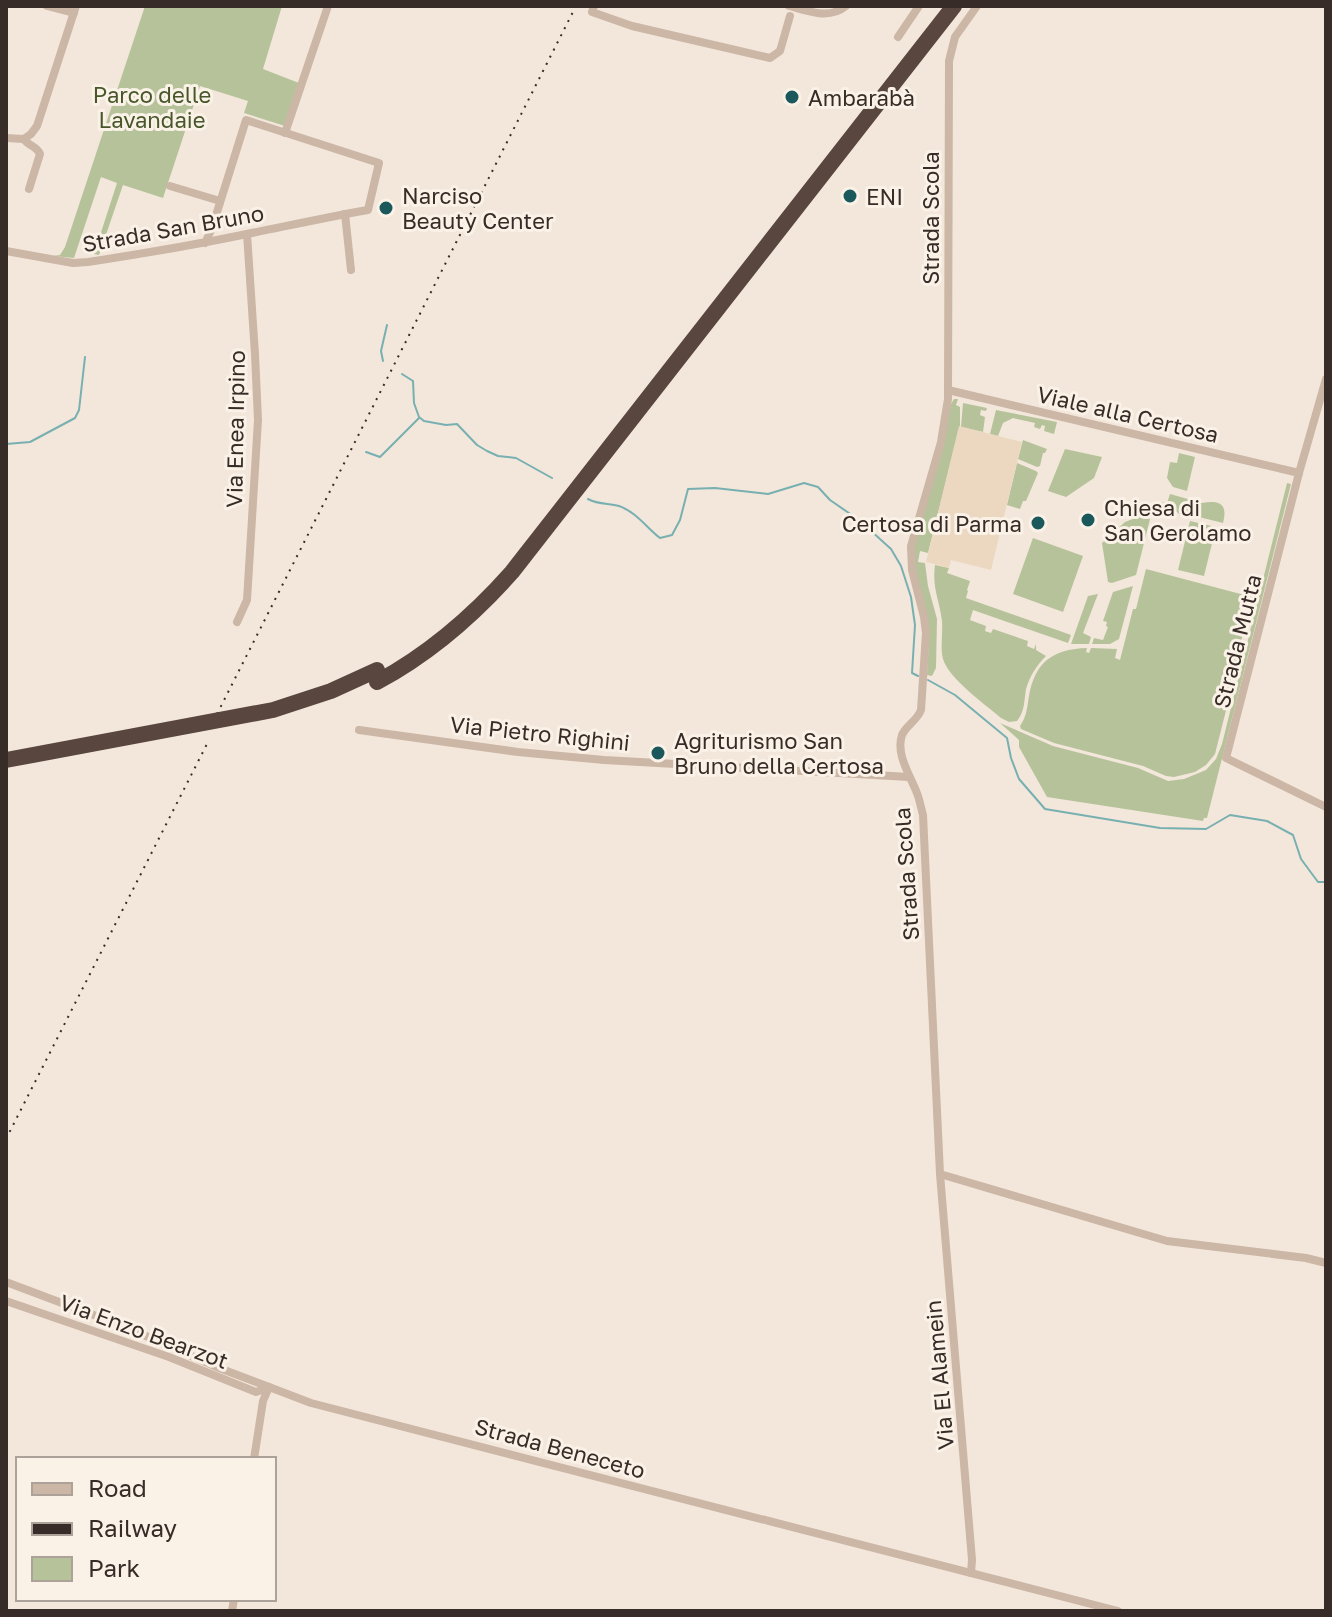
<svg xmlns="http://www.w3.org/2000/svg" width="1332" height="1617" font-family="'Golos Text',sans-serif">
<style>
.green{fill:#b6c39a}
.plaza{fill:#ecd8c1}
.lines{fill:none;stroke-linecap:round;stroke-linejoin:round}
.stream{stroke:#78b0b1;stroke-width:2}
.street{stroke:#ccb6a6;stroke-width:8}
.highway{stroke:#59463e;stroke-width:16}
.rail{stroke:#372c27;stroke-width:2;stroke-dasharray:2 6;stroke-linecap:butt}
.highway-bridge{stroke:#59463e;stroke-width:16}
.poi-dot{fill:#1b585b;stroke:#faf1e7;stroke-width:3}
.labels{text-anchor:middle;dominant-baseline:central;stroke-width:6;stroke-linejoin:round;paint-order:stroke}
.park-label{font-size:22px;fill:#47572a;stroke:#faf1e7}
.poi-label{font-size:22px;fill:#372c27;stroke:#faf1e7;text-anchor:start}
.street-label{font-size:22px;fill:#372c27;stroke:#faf1e7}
</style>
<rect width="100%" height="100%" fill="#f3e7db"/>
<!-- green -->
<g class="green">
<path d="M145 6H282L263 69 299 83 285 126 244 113 248 101 200 86 163 198 123 185 99 255 94 254 117 183 101 177 74 258 53 256 60 255 65 247Z"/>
<path d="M954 399H958L956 405 960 407V426L928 553 920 551 918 562 925 563 928 586 937 619 936 668 932 676 927 675 929 643 915 570 913 550 951 404Z"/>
<path d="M963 403 987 408 986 411 981 410 980 415 985 417 983 432 961 427Z"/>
<path d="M996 410 1057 422 1054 434 1044 431 1045 426 1042 425 1040 429 1034 427 1035 423 1013 418 1003 423 998 436 990 434Z"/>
<path d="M1023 440 1047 449 1045 453H1043L1040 466 1037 467 1018 459Z"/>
<path d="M1065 449 1102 457 1094 478 1066 497 1048 491Z"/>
<path d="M1179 453 1195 457 1187 491 1173 487 1167 478 1170 462 1177 463Z"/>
<path d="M1017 463 1036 471 1038 473 1026 501H1023L1020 509 1007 505Z"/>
<path d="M1287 483 1291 484 1207 818H1204L1203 821 1047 797 1019 747V740L1000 723 1053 746 1138 768 1168 781 1184 779 1206 770 1216 759 1222 744Z"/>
<path d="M1170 494 1202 503C1220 500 1228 504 1223 523L1199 517 1192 518 1180 515 1176 511 1158 506 1160 502 1167 503Z"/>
<path d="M1138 517 1150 519 1136 575 1112 583 1108 582 1102 543 1125 522Z"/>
<path d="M1190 521 1216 527 1204 576 1178 570Z"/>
<path d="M1033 538 1083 556 1063 612 1013 594Z"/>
<path d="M935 565 949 568 947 573 970 581 967 590 968 591 966 598 1071 635 1068 643 973 610 970 620 986 626 985 631 991 633 993 629 1028 641 1027 646 1034 649 1036 644V650L1046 656C1036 666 1030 676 1026 689 1024 701 1025 711 1017 721L1009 722 1001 718C985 704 949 679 943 659 940 647 943 634 942 621 939 598 932 589 935 565Z"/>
<path d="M1146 569 1252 597 1237 658 1239 659 1215 754 1206 765 1195 772 1174 777 1166 776 1143 766 1054 743 1021 729 1020 726C1027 716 1027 707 1029 696 1035 661 1054 649 1087 648L1086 652 1089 653 1091 648 1117 649 1115 658 1120 660 1133 609H1136Z"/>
<path d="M1133 586 1119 639 1110 644H1092L1094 638 1103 640 1108 627 1106 626 1107 622 1103 621 1113 592Z"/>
<path d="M1098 594 1083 633 1091 637 1089 644H1071L1088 596Z"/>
</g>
<!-- plaza -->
<path class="plaza" d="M959 426 1022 442 991 570 951 560 949 568 926 562Z"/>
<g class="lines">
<!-- stream -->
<g class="stream">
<path d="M383 361 381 351 387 325"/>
<path d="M402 374 413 381 414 403 419 417 424 421 446 425 457 424 477 445 487 451 498 456 516 458 552 478"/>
<path d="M6 444 30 442 75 418 79 410 85 357"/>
<path d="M366 452 380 457 419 418"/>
<path d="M588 499C599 505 609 503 619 506 636 512 646 527 660 538L672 535 680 520 688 489 715 488 768 494 804 483 818 487 830 500 859 520 891 549 901 566 911 597 915 625 912 673 918 676"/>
<path d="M928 680 955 695 1007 738 1011 758 1019 779 1045 809 1160 828 1206 829 1230 815 1267 821 1293 835 1301 859 1318 882H1326"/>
</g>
<!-- street -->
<g class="street">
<path d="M47 6 74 13"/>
<path d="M594 6 592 12 632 26 770 58 780 51 790 16"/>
<path d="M789 6C808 11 829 20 846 6"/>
<path d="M977 6 955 37 949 61 948 399 941 442 911 546 912 570 924 617 926 633 921 710C917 721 906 725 902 735 895 755 912 778 918 796 920 802 921 808 923 815L940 1174 1167 1241 1306 1258 1326 1263"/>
<path d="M898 37 919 6"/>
<path d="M285 133 328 6"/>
<path d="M6 138 24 139"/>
<path d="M24 139 31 134 37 126 76 6"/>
<path d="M24 139C28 146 37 146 40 154L29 189"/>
<path d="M170 186 220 201"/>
<path d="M345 214 351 270"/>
<path d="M6 251 73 263 88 262C141 254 194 245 247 234 287 226 328 217 368 210L379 163 246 120 212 228 205 243"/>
<path d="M1326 379 1299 473 1226 758 1326 807"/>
<path d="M948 390 1299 473"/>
<path d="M237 622 247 600 248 584 258 420 255 354 247 234"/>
<path d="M359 730 518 752 604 760 909 777"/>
<path d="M940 1174 972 1560 971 1573"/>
<path d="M6 1282 123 1326 219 1368 311 1403 1118 1611"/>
<path d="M6 1301 169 1357 256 1392 268 1388"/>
<path d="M254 1459 263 1401 269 1387"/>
<path d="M232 1611 234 1599"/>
</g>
<!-- highway -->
<path class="highway" d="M377 682C429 654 473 616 512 572L954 6"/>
<!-- rail -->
<g class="rail">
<path d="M217 714 576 6"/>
<path d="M6 1139 208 742"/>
</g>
<!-- highway-bridge -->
<path class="highway-bridge" d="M6 760 273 710 331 691 377 670"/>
</g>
<!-- markers -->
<g class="poi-dot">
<circle cx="792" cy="97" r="8"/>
<circle cx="850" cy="196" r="8"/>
<circle cx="386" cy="208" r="8"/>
<circle cx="1088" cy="520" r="8"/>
<circle cx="1038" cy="523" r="8"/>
<circle cx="658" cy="753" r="8"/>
</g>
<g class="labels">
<!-- park labels -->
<g class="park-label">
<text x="152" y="94">Parco delle<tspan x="152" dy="25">Lavandaie</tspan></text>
</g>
<!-- poi labels -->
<g class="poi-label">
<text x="808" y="97">Ambarabà</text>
<text x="402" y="195">Narciso<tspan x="402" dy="25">Beauty Center</tspan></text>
<text x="866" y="196">ENI</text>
<text x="1104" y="507">Chiesa di<tspan x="1104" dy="25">San Gerolamo</tspan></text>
<text x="1022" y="523" text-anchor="end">Certosa di Parma</text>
<text x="674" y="740">Agriturismo San<tspan x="674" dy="25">Bruno della Certosa</tspan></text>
</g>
<!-- street labels -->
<g class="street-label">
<text transform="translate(930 218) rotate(-90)">Strada Scola</text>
<text transform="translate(173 228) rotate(-10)">Strada San Bruno</text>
<text transform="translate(1128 414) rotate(13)">Viale alla Certosa</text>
<text transform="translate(235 429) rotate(-89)">Via Enea Irpino</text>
<text transform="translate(1237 641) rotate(-76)">Strada Mutta</text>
<text transform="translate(540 733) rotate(6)">Via Pietro Righini</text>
<text transform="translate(906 874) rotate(-94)">Strada Scola</text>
<text transform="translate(144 1331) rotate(20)">Via Enzo Bearzot</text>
<text transform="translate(939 1375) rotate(-95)">Via El Alamein</text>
<text transform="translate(560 1448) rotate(15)">Strada Beneceto</text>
</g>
</g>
<!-- border -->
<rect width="1332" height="1617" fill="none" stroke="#372c27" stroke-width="16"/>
<!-- legend -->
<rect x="16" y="1457" width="260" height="144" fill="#faf1e7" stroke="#aca29a" stroke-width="2"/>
<rect x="32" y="1483" width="40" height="12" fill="#ccb6a6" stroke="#aca29a" stroke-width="2"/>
<text x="88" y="1497" font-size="24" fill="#372c27">Road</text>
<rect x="32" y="1523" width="40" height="12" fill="#372c27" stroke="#aca29a" stroke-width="2"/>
<text x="88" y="1537" font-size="24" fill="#372c27">Railway</text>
<rect x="32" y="1557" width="40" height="24" fill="#b6c39a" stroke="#aca29a" stroke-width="2"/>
<text x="88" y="1577" font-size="24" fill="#372c27">Park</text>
</svg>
